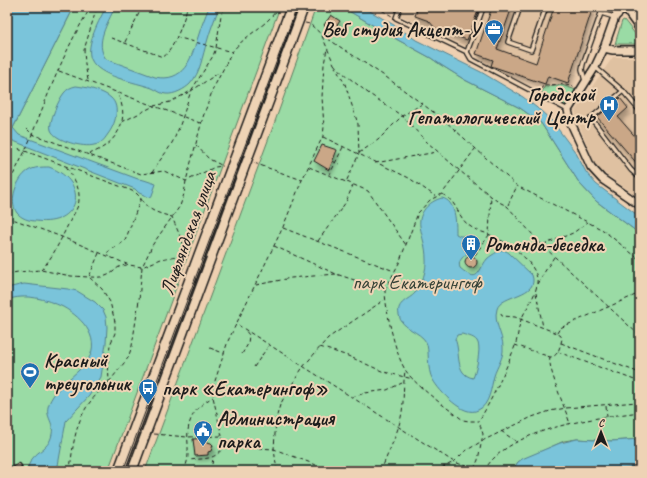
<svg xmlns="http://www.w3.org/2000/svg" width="647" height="478" font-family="Caveat,sans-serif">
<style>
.built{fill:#dfc1a1}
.green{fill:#9adba5;stroke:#5b7c60}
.water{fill:#7ac4da;stroke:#54818e;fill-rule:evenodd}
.building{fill:#caa787;stroke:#1c1c1c;filter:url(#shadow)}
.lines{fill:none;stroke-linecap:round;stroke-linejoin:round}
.service-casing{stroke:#1c1c1c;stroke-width:6}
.minor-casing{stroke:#1c1c1c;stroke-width:10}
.tertiary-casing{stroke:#1c1c1c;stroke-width:11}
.secondary-casing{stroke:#1c1c1c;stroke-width:13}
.path{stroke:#1c1c1c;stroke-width:1;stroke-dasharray:4 3;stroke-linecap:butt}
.service{stroke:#eed3b5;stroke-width:3.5}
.minor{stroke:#eed3b5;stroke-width:7}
.tertiary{stroke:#eed3b5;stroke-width:8}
.secondary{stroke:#eed3b5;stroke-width:10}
.tram{stroke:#1c1c1c;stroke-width:1}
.labels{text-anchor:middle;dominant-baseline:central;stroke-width:4;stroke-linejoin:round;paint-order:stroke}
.poi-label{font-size:20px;font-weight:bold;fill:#1c1c1c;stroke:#eed3b5;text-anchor:start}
.street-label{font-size:20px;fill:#1c1c1c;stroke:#eed3b5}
.park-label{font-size:20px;fill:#354237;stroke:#eed3b5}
</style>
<defs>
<filter id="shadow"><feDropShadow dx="2.5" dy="4.5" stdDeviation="2" flood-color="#0004"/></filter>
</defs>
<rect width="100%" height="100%" fill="#eed0b1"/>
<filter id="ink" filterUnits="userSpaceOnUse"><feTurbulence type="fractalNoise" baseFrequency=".025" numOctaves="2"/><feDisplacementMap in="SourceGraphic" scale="8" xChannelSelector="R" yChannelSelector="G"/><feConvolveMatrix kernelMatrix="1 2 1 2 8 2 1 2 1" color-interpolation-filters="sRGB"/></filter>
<g filter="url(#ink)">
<!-- built -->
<g class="built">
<path d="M383 7H593L574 64H572L571 69 572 70 568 83 548 76 545 84 491 66 475 55 470 48Z"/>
<path d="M613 57H640V198L601 171 594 162 582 132 575 111Z"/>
</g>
<!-- green -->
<g class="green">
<path d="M74 7H280L108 471H7V140Z"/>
<path d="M316 7H342L398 40 431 58 441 65 465 80 520 108 541 123 580 184 596 201 640 234V439L612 441 577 439 564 441 518 462 512 471H145L273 127Z"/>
<path d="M624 20 640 40V44H615L622 21Z"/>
<path d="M555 85H562L576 90 567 106 541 93 545 86 547 87Z"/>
</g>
<!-- water -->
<g class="water">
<path d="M7 7H74L13 128 19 135 138 179 144 180 156 184 151 198 139 193 135 189 16 142 8 139 7 140Z"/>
<path d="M106 7H115C108 23 94 43 106 59L155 77C184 83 191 59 198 37 201 27 205 17 209 7H219C215 19 210 30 207 42 202 56 201 72 190 84 185 89 174 95 166 94 161 94 157 90 152 88 136 82 98 77 91 59 85 45 100 19 106 7Z"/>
<path d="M342 7H363L399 28 416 40 481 72 523 97 541 111 552 121 576 153 586 172 596 184 640 217V234L596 201 580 184 541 123 520 108 465 80 441 65 431 58 398 40Z"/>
<path d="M76 86C86 87 104 91 111 98 121 107 115 125 108 134 104 140 101 144 94 145 84 148 55 141 51 130 48 123 59 99 64 93 67 89 71 87 76 86Z"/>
<path d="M49 167C92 183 79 227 36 221 29 221 21 218 17 213 8 201 17 178 28 171 34 167 42 167 49 167Z"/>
<path d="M442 198C456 201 456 222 456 234L460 236C467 236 470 236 475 242 472 255 456 256 460 268 479 284 477 272 487 259 490 256 494 254 497 252 502 249 505 250 509 253L532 275C540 297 501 294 497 309 493 323 503 334 503 347 504 358 497 366 494 376 491 387 490 405 478 410 464 418 439 391 433 380 426 369 430 349 426 342 420 331 401 329 399 315 396 302 409 300 415 293 422 286 427 268 426 259 426 246 422 238 420 226 418 213 429 201 442 198ZM462 334C468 336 476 337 478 343 481 349 476 372 473 378 454 374 461 352 455 339L457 335Z"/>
<path d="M24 284 68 289 77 291 95 302 103 310 106 317 107 327 106 343 101 377 89 396 66 421 57 471H27C31 450 49 452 52 434 55 419 40 416 53 396 61 384 75 375 85 364 104 341 83 318 63 307 46 299 25 293 7 300V288Z"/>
<path d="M577 439 612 441 640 439V465C619 472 599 466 578 468 556 471 534 471 512 471L518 462 522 459 560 443Z"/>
</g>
<!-- building -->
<g class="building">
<path d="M418 7H466L478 11 467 40 435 28 429 21 415 16Z"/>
<path d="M492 7H512L497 49 536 63 554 7H593L568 83 548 76 545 84 491 66 493 60 476 54Z"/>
<path d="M331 15 340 21 333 31 324 25Z"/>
<path d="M620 98 628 108 618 117 640 142V167L597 117Z"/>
<path d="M322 145 337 150 329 170 314 161Z"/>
<circle cx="471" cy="262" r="6"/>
<path d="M207 438V442L211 443 213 445 211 451 208 452V455L195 456 193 439Z"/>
</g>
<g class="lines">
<defs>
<g id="service">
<path d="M400 7 396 18 467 52 483 8 479 7"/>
<path d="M520 7 508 42 531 50 546 7"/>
<path d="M467 52 471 59 568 110"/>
<path d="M595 67 623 91 640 111"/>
<path d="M585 81 582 69 583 64 601 13 614 17"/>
<path d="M623 91 591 118 631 170 640 178"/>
<path d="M12 471 19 466"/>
</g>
<g id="minor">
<path d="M624 7 640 29"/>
<path d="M624 9 619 13 615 17 604 48 595 67 568 110 571 123 591 167 602 179 640 205"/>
<path d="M604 48 613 50H640"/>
</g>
<path id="tertiary" d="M132 471 304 7"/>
<path id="secondary" d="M119 471 292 7"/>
</defs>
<!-- service casing -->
<use href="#service" class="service-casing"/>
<!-- minor casing -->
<use href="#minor" class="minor-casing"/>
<!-- tertiary casing -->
<use href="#tertiary" class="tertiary-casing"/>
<!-- secondary casing -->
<use href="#secondary" class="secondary-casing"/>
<!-- path -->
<g class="path">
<path d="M276 7 282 10"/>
<path d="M376 7 392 16"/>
<path d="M305 23 310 24 322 35 386 77 444 120 517 186 603 230 640 260"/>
<path d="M322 36 334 64"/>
<path d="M176 37 232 52C245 35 266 27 278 8"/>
<path d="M111 38 163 57C173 52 185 18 187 7"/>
<path d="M125 42 142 7"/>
<path d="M334 64 338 69 368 93 402 116 427 142 460 171 497 201 507 206 542 245 640 336"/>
<path d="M59 71 200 123"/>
<path d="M88 80 85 64 84 50 97 7"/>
<path d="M541 90 543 85C555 85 561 83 574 87"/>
<path d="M122 122 154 106 170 102 191 91 213 56 216 48 221 15 225 7"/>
<path d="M27 129 32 134 141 174 164 171 186 181 215 167 223 166"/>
<path d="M323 137 409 178 435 196"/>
<path d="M196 145 209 159 221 165"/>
<path d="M19 148 20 150 25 151 130 190 136 193 141 198 125 241 105 254"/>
<path d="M359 153 378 140 402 116 422 104"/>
<path d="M89 154C116 145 132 120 117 93"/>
<path d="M332 161 339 164"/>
<path d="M254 163 302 180"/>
<path d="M375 163 437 152"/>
<path d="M309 167 346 182 359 154 358 124 345 84 335 67"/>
<path d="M152 173C158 161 167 153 173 141 181 126 185 108 191 91L220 72"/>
<path d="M329 176 343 147"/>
<path d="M347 182 368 191 406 245"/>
<path d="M7 187C13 175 20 162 26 149 46 101 63 51 91 7"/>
<path d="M442 194C458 201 457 218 471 227 477 231 483 232 488 234 505 241 527 255 535 272 543 288 527 305 521 320 518 328 518 338 515 346 505 372 493 397 479 421"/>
<path d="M141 199C149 212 159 213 172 217L188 255"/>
<path d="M508 205 517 186"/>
<path d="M7 217 62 237 129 265 142 267 161 259 182 255H189"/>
<path d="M283 228 394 271"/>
<path d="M318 241 346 202 353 185"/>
<path d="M543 245 573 233 588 222"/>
<path d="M274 246 336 274 385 290C385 309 396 357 406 371 418 388 446 407 463 420L469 421H479"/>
<path d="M99 253 89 277C96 277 102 278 108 275 118 270 115 266 128 265"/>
<path d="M475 255 489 235 491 196"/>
<path d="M41 270C55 255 62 236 71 219 75 212 79 206 79 199 80 186 72 175 65 165"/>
<path d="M7 274 18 272 41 270 71 276 89 277 102 289 110 302 115 322V333L110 345 108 360 109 382C101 390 92 398 86 408 75 426 72 450 70 471"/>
<path d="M537 284 554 257"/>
<path d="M256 285 291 278 336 274"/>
<path d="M385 290 399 263 418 213 430 200 442 194 475 149"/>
<path d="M536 293 543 327"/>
<path d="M501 313 502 316 515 317 557 333 561 336 562 339C560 347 558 357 550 357L515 345"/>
<path d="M238 325 454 462 480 471"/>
<path d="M557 333 560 328 640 293"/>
<path d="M561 343 640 373"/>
<path d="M320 347 348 356 384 372 413 379"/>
<path d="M210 348 223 353"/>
<path d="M558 352 640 382"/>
<path d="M242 354 248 344 249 335 245 330"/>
<path d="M550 357C547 367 566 410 570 424"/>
<path d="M254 367 269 345"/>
<path d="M109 382 128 358 132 346 139 300 142 267 153 244 180 206 184 194 186 181 203 117 213 89 232 52"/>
<path d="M352 397 365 393 387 390 402 383"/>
<path d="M606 406 607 417"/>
<path d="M638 411 637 402 640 387"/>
<path d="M501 431 517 442"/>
<path d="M154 434 187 437 222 436 224 446C215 461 205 458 189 460"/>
<path d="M222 436 213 397 214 384 228 341 283 227 302 180 323 136 324 127 322 97 324 64 327 49"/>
<path d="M224 446 274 449 332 471"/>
<path d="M474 469 478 460 483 434 479 422"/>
<path d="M183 471C189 462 188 454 188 444 186 422 193 408 213 397"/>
<path d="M211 471 213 458"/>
<path d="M277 471 274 449 276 419 280 405 286 394 303 367 328 338 384 300"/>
<path d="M381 471C388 452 399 432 402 412 404 398 403 384 405 371"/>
<path d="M435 471 454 462 464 452 482 441 532 417 550 411 566 408 637 402"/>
<path d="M484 471C508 428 595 418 640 412"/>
</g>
<!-- service -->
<use href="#service" class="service"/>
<!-- minor -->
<use href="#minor" class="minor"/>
<!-- tertiary -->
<use href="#tertiary" class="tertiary"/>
<!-- secondary -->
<use href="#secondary" class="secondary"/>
<!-- tram -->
<path class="tram" d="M123 471 297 7"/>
</g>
</g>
<!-- icons -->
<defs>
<symbol id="office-pin" viewBox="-11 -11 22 30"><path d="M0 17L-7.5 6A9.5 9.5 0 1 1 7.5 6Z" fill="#1f6fb2" stroke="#eed3b5"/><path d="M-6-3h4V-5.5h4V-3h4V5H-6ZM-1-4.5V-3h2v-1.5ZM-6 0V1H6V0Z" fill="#fff"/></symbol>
<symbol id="hospital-pin" viewBox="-11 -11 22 30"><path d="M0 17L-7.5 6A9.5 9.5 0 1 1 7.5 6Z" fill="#1f6fb2" stroke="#eed3b5"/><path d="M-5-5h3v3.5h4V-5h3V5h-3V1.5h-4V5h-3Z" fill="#fff"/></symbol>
<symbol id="building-pin" viewBox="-11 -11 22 30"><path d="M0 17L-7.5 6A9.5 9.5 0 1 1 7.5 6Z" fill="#1f6fb2" stroke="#eed3b5"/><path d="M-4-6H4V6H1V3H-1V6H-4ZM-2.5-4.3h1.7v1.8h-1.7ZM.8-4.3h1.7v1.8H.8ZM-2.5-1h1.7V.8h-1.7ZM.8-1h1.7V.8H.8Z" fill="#fff"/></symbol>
<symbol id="stadium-pin" viewBox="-11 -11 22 30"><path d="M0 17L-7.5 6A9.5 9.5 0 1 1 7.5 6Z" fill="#1f6fb2" stroke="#eed3b5"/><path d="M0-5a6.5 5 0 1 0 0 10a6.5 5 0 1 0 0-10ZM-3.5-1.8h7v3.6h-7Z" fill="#fff"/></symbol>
<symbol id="bus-pin" viewBox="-11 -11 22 30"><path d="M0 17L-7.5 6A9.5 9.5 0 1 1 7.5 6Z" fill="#1f6fb2" stroke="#eed3b5"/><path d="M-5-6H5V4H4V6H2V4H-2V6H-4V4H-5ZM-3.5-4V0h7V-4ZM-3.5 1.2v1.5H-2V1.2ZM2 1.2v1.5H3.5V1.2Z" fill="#fff"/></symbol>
<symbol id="civic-pin" viewBox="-11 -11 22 30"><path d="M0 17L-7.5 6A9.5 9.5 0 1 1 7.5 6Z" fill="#1f6fb2" stroke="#eed3b5"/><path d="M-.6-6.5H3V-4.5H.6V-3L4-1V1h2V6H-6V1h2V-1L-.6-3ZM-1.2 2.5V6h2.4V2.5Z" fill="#fff"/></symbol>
</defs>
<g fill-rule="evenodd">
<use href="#office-pin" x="483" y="18" width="22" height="30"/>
<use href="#hospital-pin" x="598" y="94" width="22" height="30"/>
<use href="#building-pin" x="460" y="233" width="22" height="30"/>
<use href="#stadium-pin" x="19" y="361" width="22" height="30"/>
<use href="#bus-pin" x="137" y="377" width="22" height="30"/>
<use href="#civic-pin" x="192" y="419" width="22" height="30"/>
</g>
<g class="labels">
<!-- poi labels -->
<g class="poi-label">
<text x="480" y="29" text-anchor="end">Веб студия Акцепт-У</text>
<text x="595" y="94" text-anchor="end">Городской<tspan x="595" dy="23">Гепатологический Центр</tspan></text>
<text x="485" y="244">Ротонда-беседка</text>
<text x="44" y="360">Красный<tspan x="44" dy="23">треугольник</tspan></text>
<text x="162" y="388">парк «Екатерингоф»</text>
<text x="217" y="418">Администрация<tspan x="217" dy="23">парка</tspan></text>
</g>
<!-- street labels -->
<g class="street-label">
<text transform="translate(188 233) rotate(-70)">Лифляндская улица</text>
</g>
<!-- park labels -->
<g class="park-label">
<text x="417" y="282">парк Екатерингоф</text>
</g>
</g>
<!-- margin -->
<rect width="647" height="478" fill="none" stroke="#eed3b5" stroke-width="24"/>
<rect x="12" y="12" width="623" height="454" fill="none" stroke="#1c1c1c" stroke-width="1.5" filter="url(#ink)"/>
<!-- north arrow -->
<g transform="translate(601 432)" stroke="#eed3b5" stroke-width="3" paint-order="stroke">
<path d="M0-3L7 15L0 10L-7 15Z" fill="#1c1c1c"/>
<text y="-6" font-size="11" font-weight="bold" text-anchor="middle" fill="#1c1c1c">С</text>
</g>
</svg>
